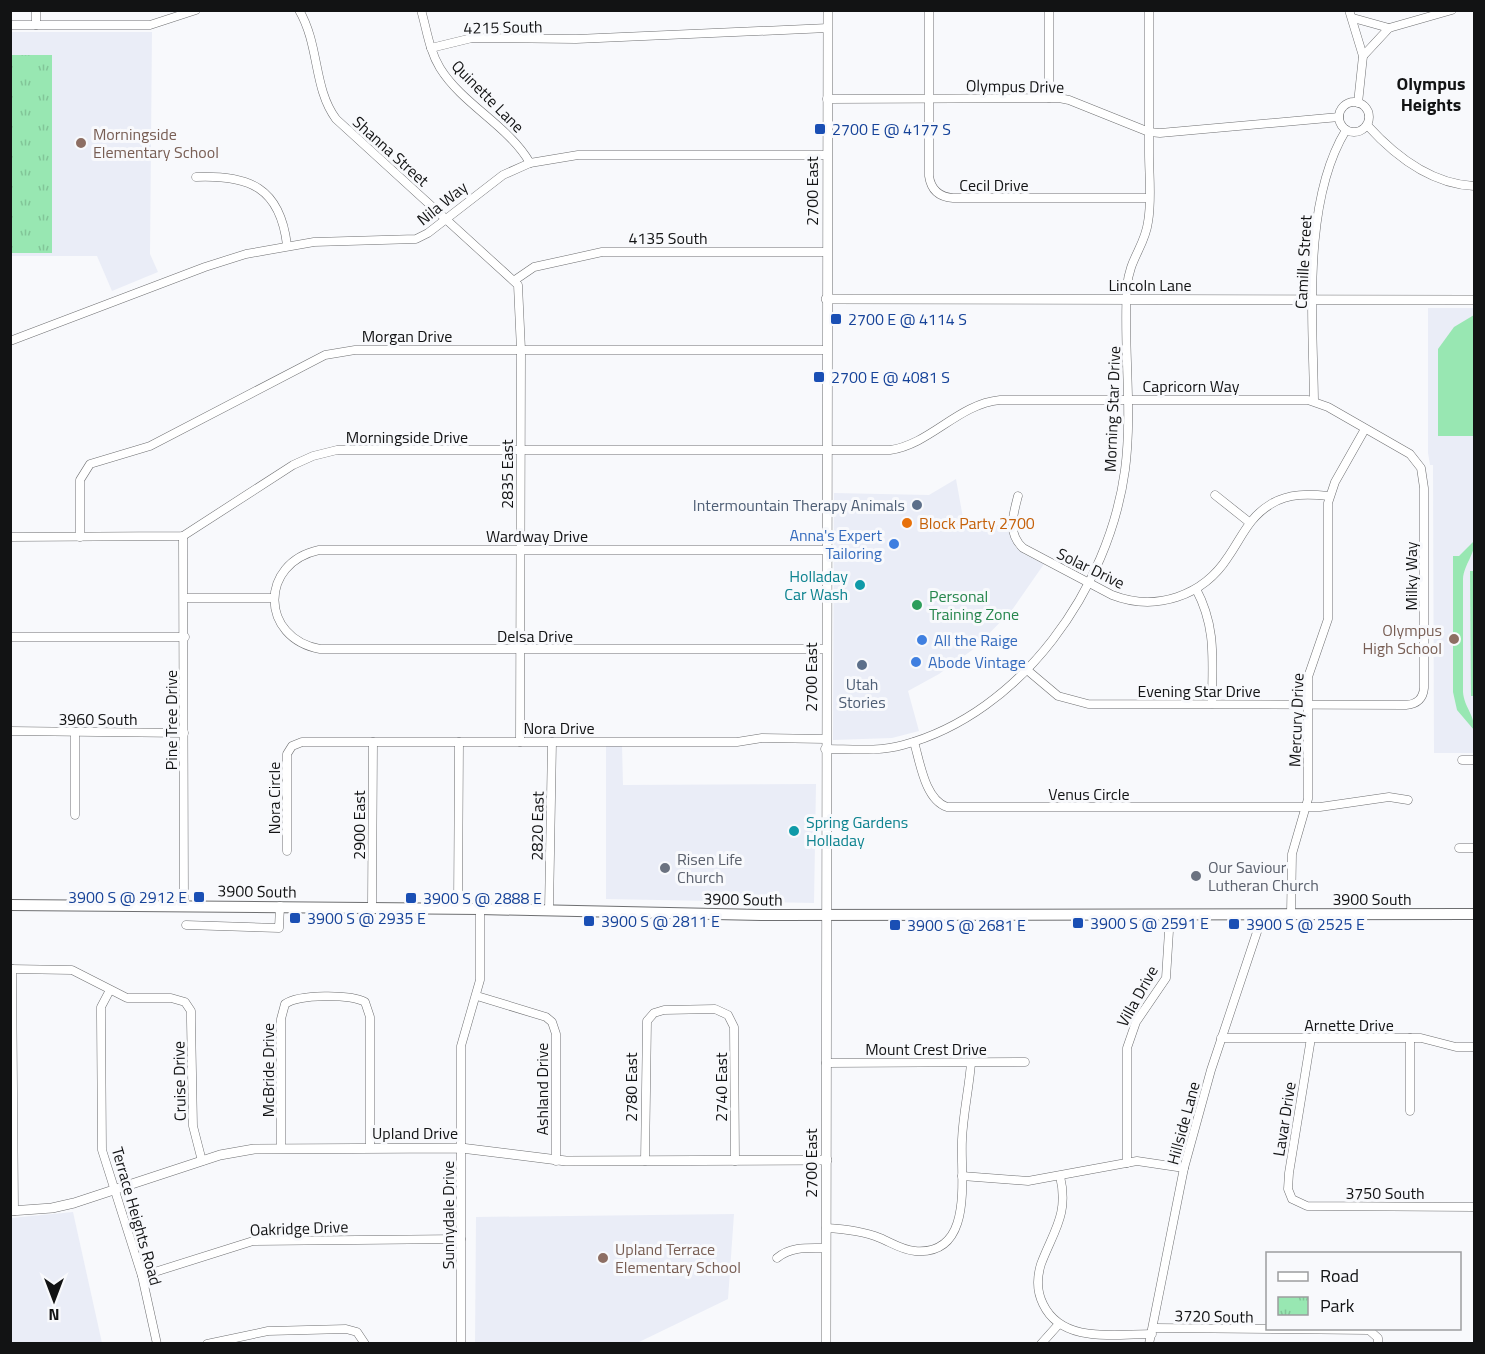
<svg xmlns="http://www.w3.org/2000/svg" width="1485" height="1354" font-family="'Titillium Web',sans-serif">
<style>
.built{fill:#eaedf7}
.grass{fill:#98e7b2}
.park{fill:url(#park-tufts)}
.lines{fill:none;stroke-linecap:round;stroke-linejoin:round}
.minor-casing{stroke:#6e6f71;stroke-width:9}
.tertiary-casing{stroke:#6e6f71;stroke-width:10}
.secondary-casing{stroke:#6e6f71;stroke-width:12}
.minor{stroke:#fff;stroke-width:8}
.tertiary{stroke:#fff;stroke-width:9}
.secondary{stroke:#fff;stroke-width:10}
.transit-dot{fill:#1a4fb4;stroke:#f8f9fc;stroke-width:2}
.education-dot{fill:#8d6e63;stroke:#f8f9fc;stroke-width:2}
.service-dot{fill:#5c6f8a;stroke:#f8f9fc;stroke-width:2}
.food-dot{fill:#e8710a;stroke:#f8f9fc;stroke-width:2}
.shop-dot{fill:#3f7fe0;stroke:#f8f9fc;stroke-width:2}
.culture-dot{fill:#0f9aa8;stroke:#f8f9fc;stroke-width:2}
.leisure-dot{fill:#2e9e5b;stroke:#f8f9fc;stroke-width:2}
.worship-dot{fill:#6b7280;stroke:#f8f9fc;stroke-width:2}
.labels{text-anchor:middle;dominant-baseline:central;stroke-width:6;stroke-linejoin:round;paint-order:stroke}
.street-label{font-size:16px;fill:#121314;stroke:#f8f9fc}
.transit-label{font-size:16px;fill:#164399;stroke:#f8f9fc;text-anchor:start}
.education-label{font-size:16px;fill:#785e54;stroke:#f8f9fc;text-anchor:start}
.service-label{font-size:16px;fill:#4e5e75;stroke:#f8f9fc;text-anchor:end}
.food-label{font-size:16px;fill:#c56008;stroke:#f8f9fc;text-anchor:start}
.shop-label{font-size:16px;fill:#366cbe;stroke:#f8f9fc;text-anchor:start}
.culture-label{font-size:16px;fill:#0d838f;stroke:#f8f9fc;text-anchor:end}
.leisure-label{font-size:16px;fill:#27864d;stroke:#f8f9fc;text-anchor:start}
.worship-label{font-size:16px;fill:#5b616d;stroke:#f8f9fc;text-anchor:start}
.neighbourhood-label{font-size:18px;font-weight:bold;fill:#121314;stroke:#f8f9fc}
</style>
<defs>
<pattern id="park-tufts" width="24" height="20" patternUnits="userSpaceOnUse" patternTransform="scale(1.5)"><rect width="24" height="20" fill="#98e7b2"/><path d="M3 7l-1-3M5 7V3M7 7l1-3M15 17l-1-3M17 17v-4M19 17l1-3" fill="none" stroke="#82c598"/></pattern>
</defs>
<rect width="100%" height="100%" fill="#f8f9fc"/>
<!-- built -->
<g class="built">
<path d="M11 32H152L150 254 158 272 112 291 97 256H11Z"/>
<path d="M1428 308H1474V753H1434L1433 465H1430L1428 453Z"/>
<path d="M956 479 963 518 1007 527 1015 546 1024 554 1044 564 1012 610 975 648 939 674 908 691 919 731 892 738 833 740 834 493 929 495Z"/>
<path d="M622 745 623 785 816 784 814 903 606 899V746Z"/>
<path d="M73 1212 102 1343H11V1218Z"/>
<path d="M734 1214 728 1299 637 1343H475L476 1217Z"/>
</g>
<!-- grass -->
<g class="grass">
<path d="M1474 315V436H1438V349L1454 327Z"/>
<path d="M1474 541C1476 553 1464 564 1463 579V692C1464 707 1475 715 1474 730L1457 710 1453 692V556H1459Z"/>
<path d="M1470 571H1474V696H1471Z"/>
</g>
<!-- park -->
<rect class="park" x="11" y="55" width="41" height="198"/>
<g class="lines">
<defs>
<g id="minor">
<path d="M36 10V25"/>
<path d="M299 10C320 46 313 88 336 119L518 285 521 350 520 742"/>
<path d="M421 10C427 30 429 50 440 68 463 105 508 125 530 163"/>
<path d="M929 10V176C931 190 939 197 953 198H1149"/>
<path d="M1049 10V98"/>
<path d="M1349 10 1363 56 1358 103"/>
<path d="M1353 18 1389 28"/>
<path d="M10 25H150L196 10"/>
<path d="M431 48 472 38 576 39 828 28"/>
<path d="M1363 56 1389 28 1452 10"/>
<path d="M827 99 1059 98 1069 100 1149 132 1160 133 1339 117"/>
<circle cx="1354" cy="117" r="15"/>
<path d="M1367 125C1395 156 1431 184 1474 186"/>
<path d="M196 177C249 175 280 187 287 245"/>
<path d="M515 280 534 267 602 252H827"/>
<path d="M10 341 205 267 246 254 314 242 416 239 428 233 503 175 530 163 578 155H827"/>
<path d="M1314 401C1313 319 1302 202 1346 130"/>
<path d="M1215 495 1249 522"/>
<path d="M1018 496C1013 515 1007 533 1023 548L1112 595C1156 612 1203 596 1228 557 1242 537 1249 517 1271 504 1289 493 1309 494 1329 496"/>
<path d="M183 536 184 905"/>
<path d="M10 537 183 536 293 465 313 456 337 450H890C931 444 958 404 1000 400H1308L1328 407 1410 454 1421 468 1424 488V688C1423 699 1417 704 1406 705L1088 704 1058 696 1026 669"/>
<path d="M80 537V480L90 464 150 446 325 355 355 350H827"/>
<path d="M1196 589C1217 628 1212 662 1212 704"/>
<path d="M185 598H274"/>
<path d="M10 637H185"/>
<path d="M826 649H320C260 638 259 563 319 550H826"/>
<path d="M10 731 184 733"/>
<path d="M75 732V815"/>
<path d="M914 742C920 762 925 800 947 807H1320L1389 797 1408 800"/>
<path d="M825 749C851 749 878 752 903 745 1022 713 1109 588 1125 470 1133 409 1123 347 1127 287 1129 259 1145 246 1148 222 1152 200 1149 175 1149 153 1149 105 1149 58 1149 10"/>
<path d="M1462 760H1474"/>
<path d="M1459 848H1474"/>
<path d="M287 851V754L292 746 302 742H737L762 738 826 739"/>
<path d="M372 908 373 742"/>
<path d="M458 908 459 742"/>
<path d="M549 910 552 742"/>
<path d="M1291 914 1292 854 1308 799V677L1328 619V503L1335 482 1365 429"/>
<path d="M186 925 279 928 280 906"/>
<path d="M10 969 72 970 127 998H171L185 1002 191 1011V1021L193 1126 202 1161"/>
<path d="M12 969 14 1211"/>
<path d="M110 990 101 1007V1016L102 1150 142 1276 157 1344"/>
<path d="M477 996 546 1017 552 1022 556 1034V1161"/>
<path d="M1221 1038H1421L1456 1047H1474"/>
<path d="M1311 1038 1289 1173 1288 1189 1292 1199 1307 1206 1474 1207"/>
<path d="M1410 1038V1111"/>
<path d="M826 1063 1025 1062"/>
<path d="M281 1148V1019L285 1004C299 994 350 994 365 1002L370 1017V1148"/>
<path d="M645 1161 647 1021 654 1013 664 1010 715 1009 728 1015 734 1027 735 1161"/>
<path d="M1127 1163V1048L1136 1022 1166 978 1170 915"/>
<path d="M962 1176 1028 1181 1137 1161 1184 1168"/>
<path d="M1060 1176C1069 1214 1054 1230 1041 1264 1037 1277 1037 1292 1043 1304 1062 1344 1115 1334 1152 1334"/>
<path d="M826 1228C845 1229 863 1231 880 1238 892 1243 902 1250 915 1251 975 1256 960 1176 962 1140 963 1114 969 1089 971 1063"/>
<path d="M777 1258C791 1246 809 1248 826 1248"/>
<path d="M142 1276 253 1241 461 1239"/>
<path d="M1154 1328 1369 1330 1378 1338V1344"/>
<path d="M207 1344 268 1331 346 1329 357 1332 365 1344"/>
<path d="M461 1344V1046L480 980V909"/>
<path d="M1041 1344 1058 1325"/>
<path d="M1149 1344 1184 1168 1211 1070 1263 914"/>
</g>
<g id="tertiary">
<path d="M826 299 1474 300"/>
<path d="M10 1211 52 1208 74 1203 220 1155 254 1149 461 1148 566 1161 827 1160"/>
<path d="M826 1344 828 10"/>
</g>
<path id="secondary" d="M10 905 480 909 761 915 1474 914"/>
</defs>
<!-- minor casing -->
<use href="#minor" class="minor-casing"/>
<!-- tertiary casing -->
<use href="#tertiary" class="tertiary-casing"/>
<!-- secondary casing -->
<use href="#secondary" class="secondary-casing"/>
<!-- minor -->
<use href="#minor" class="minor"/>
<!-- tertiary -->
<use href="#tertiary" class="tertiary"/>
<!-- secondary -->
<use href="#secondary" class="secondary"/>
</g>
<!-- markers -->
<g class="transit-dot">
<rect x="814" y="123" width="12" height="12" rx="3"/>
<rect x="830" y="313" width="12" height="12" rx="3"/>
<rect x="813" y="371" width="12" height="12" rx="3"/>
<rect x="193" y="891" width="12" height="12" rx="3"/>
<rect x="405" y="892" width="12" height="12" rx="3"/>
<rect x="289" y="912" width="12" height="12" rx="3"/>
<rect x="583" y="915" width="12" height="12" rx="3"/>
<rect x="1072" y="917" width="12" height="12" rx="3"/>
<rect x="1228" y="918" width="12" height="12" rx="3"/>
<rect x="889" y="919" width="12" height="12" rx="3"/>
</g>
<g class="education-dot">
<circle cx="81" cy="143" r="6"/>
<circle cx="1454" cy="639" r="6"/>
<circle cx="603" cy="1258" r="6"/>
</g>
<g class="service-dot">
<circle cx="917" cy="505" r="6"/>
<circle cx="862" cy="665" r="6"/>
</g>
<circle class="food-dot" cx="907" cy="523" r="6"/>
<g class="shop-dot">
<circle cx="894" cy="544" r="6"/>
<circle cx="922" cy="640" r="6"/>
<circle cx="916" cy="662" r="6"/>
</g>
<g class="culture-dot">
<circle cx="860" cy="585" r="6"/>
<circle cx="794" cy="831" r="6"/>
</g>
<circle class="leisure-dot" cx="917" cy="605" r="6"/>
<g class="worship-dot">
<circle cx="665" cy="868" r="6"/>
<circle cx="1196" cy="876" r="6"/>
</g>
<g class="labels">
<!-- street labels -->
<g class="street-label">
<text transform="translate(503 27) rotate(-1)">4215 South</text>
<text transform="translate(1015 86) rotate(1)">Olympus Drive</text>
<text transform="translate(488 96) rotate(45)">Quinette Lane</text>
<text transform="translate(391 151) rotate(42)">Shanna Street</text>
<text x="994" y="185">Cecil Drive</text>
<text transform="translate(812 191) rotate(-90)">2700 East</text>
<text transform="translate(442 203) rotate(-39)">Nila Way</text>
<text x="668" y="238">4135 South</text>
<text transform="translate(1303 262) rotate(-87)">Camille Street</text>
<text x="1150" y="285">Lincoln Lane</text>
<text x="407" y="336">Morgan Drive</text>
<text x="1191" y="386">Capricorn Way</text>
<text transform="translate(1112 409) rotate(-88)">Morning Star Drive</text>
<text x="407" y="437">Morningside Drive</text>
<text transform="translate(507 474) rotate(-90)">2835 East</text>
<text x="537" y="536">Wardway Drive</text>
<text transform="translate(1091 568) rotate(26)">Solar Drive</text>
<text transform="translate(1411 576) rotate(-90)">Milky Way</text>
<text x="535" y="636">Delsa Drive</text>
<text transform="translate(811 677) rotate(-90)">2700 East</text>
<text x="1199" y="691">Evening Star Drive</text>
<text x="98" y="719">3960 South</text>
<text transform="translate(171 720) rotate(-90)">Pine Tree Drive</text>
<text transform="translate(1296 720) rotate(-88)">Mercury Drive</text>
<text x="559" y="728">Nora Drive</text>
<text x="1089" y="794">Venus Circle</text>
<text transform="translate(274 798) rotate(-90)">Nora Circle</text>
<text transform="translate(359 825) rotate(-90)">2900 East</text>
<text transform="translate(537 826) rotate(-89)">2820 East</text>
<text transform="translate(257 891) rotate(1)">3900 South</text>
<text transform="translate(743 899) rotate(1)">3900 South</text>
<text x="1372" y="899">3900 South</text>
<text transform="translate(1137 996) rotate(-61)">Villa Drive</text>
<text x="1349" y="1025">Arnette Drive</text>
<text x="926" y="1049">Mount Crest Drive</text>
<text transform="translate(268 1070) rotate(-90)">McBride Drive</text>
<text transform="translate(179 1081) rotate(-91)">Cruise Drive</text>
<text transform="translate(631 1087) rotate(-90)">2780 East</text>
<text transform="translate(721 1087) rotate(-90)">2740 East</text>
<text transform="translate(542 1089) rotate(-90)">Ashland Drive</text>
<text transform="translate(1284 1119) rotate(-81)">Lavar Drive</text>
<text transform="translate(1183 1123) rotate(-75)">Hillside Lane</text>
<text x="415" y="1133">Upland Drive</text>
<text transform="translate(811 1163) rotate(-90)">2700 East</text>
<text x="1385" y="1193">3750 South</text>
<text transform="translate(448 1215) rotate(-90)">Sunnydale Drive</text>
<text transform="translate(137 1216) rotate(74)">Terrace Heights Road</text>
<text transform="translate(299 1228) rotate(-2)">Oakridge Drive</text>
<text transform="translate(1214 1316) rotate(1)">3720 South</text>
</g>
<!-- transit labels -->
<g class="transit-label">
<text x="832" y="129">2700 E @ 4177 S</text>
<text x="848" y="319">2700 E @ 4114 S</text>
<text x="831" y="377">2700 E @ 4081 S</text>
<text x="187" y="897" text-anchor="end">3900 S @ 2912 E</text>
<text x="423" y="898">3900 S @ 2888 E</text>
<text x="307" y="918">3900 S @ 2935 E</text>
<text x="601" y="921">3900 S @ 2811 E</text>
<text x="1090" y="923">3900 S @ 2591 E</text>
<text x="1246" y="924">3900 S @ 2525 E</text>
<text x="907" y="925">3900 S @ 2681 E</text>
</g>
<!-- education labels -->
<g class="education-label">
<text x="93" y="134">Morningside<tspan x="93" dy="18">Elementary School</tspan></text>
<text x="1442" y="630" text-anchor="end">Olympus<tspan x="1442" dy="18">High School</tspan></text>
<text x="615" y="1249">Upland Terrace<tspan x="615" dy="18">Elementary School</tspan></text>
</g>
<!-- service labels -->
<g class="service-label">
<text x="905" y="505">Intermountain Therapy Animals</text>
<text x="862" y="684" text-anchor="middle">Utah<tspan x="862" dy="18">Stories</tspan></text>
</g>
<!-- food labels -->
<g class="food-label">
<text x="919" y="523">Block Party 2700</text>
</g>
<!-- shop labels -->
<g class="shop-label">
<text x="882" y="535" text-anchor="end">Anna's Expert<tspan x="882" dy="18">Tailoring</tspan></text>
<text x="934" y="640">All the Raige</text>
<text x="928" y="662">Abode Vintage</text>
</g>
<!-- culture labels -->
<g class="culture-label">
<text x="848" y="576">Holladay<tspan x="848" dy="18">Car Wash</tspan></text>
<text x="806" y="822" text-anchor="start">Spring Gardens<tspan x="806" dy="18">Holladay</tspan></text>
</g>
<!-- leisure labels -->
<g class="leisure-label">
<text x="929" y="596">Personal<tspan x="929" dy="18">Training Zone</tspan></text>
</g>
<!-- worship labels -->
<g class="worship-label">
<text x="677" y="859">Risen Life<tspan x="677" dy="18">Church</tspan></text>
<text x="1208" y="867">Our Saviour<tspan x="1208" dy="18">Lutheran Church</tspan></text>
</g>
<!-- neighbourhood labels -->
<g class="neighbourhood-label">
<text x="1431" y="83">Olympus<tspan x="1431" dy="21">Heights</tspan></text>
</g>
</g>
<!-- border -->
<rect width="1485" height="1354" fill="none" stroke="#121314" stroke-width="24"/>
<!-- legend -->
<rect x="1266" y="1252" width="195" height="78" fill="#f8f9fc" stroke="#9c9d9f" stroke-width="1.5"/>
<rect x="1278" y="1272" width="30" height="9" fill="#ffffff" stroke="#9c9d9f" stroke-width="1.5"/>
<text x="1320" y="1282" font-size="18" fill="#121314">Road</text>
<rect x="1278" y="1297" width="30" height="18" fill="url(#park-tufts)" stroke="#9c9d9f" stroke-width="1.5"/>
<text x="1320" y="1312" font-size="18" fill="#121314">Park</text>
<!-- north arrow -->
<g transform="translate(54 1300) rotate(180)" stroke="#f8f9fc" stroke-width="4.5" paint-order="stroke">
<path d="M0-4.5L10 22L0 15L-10 22Z" fill="#121314"/>
<text y="-9" font-size="16" font-weight="bold" text-anchor="middle" fill="#121314">N</text>
</g>
</svg>
